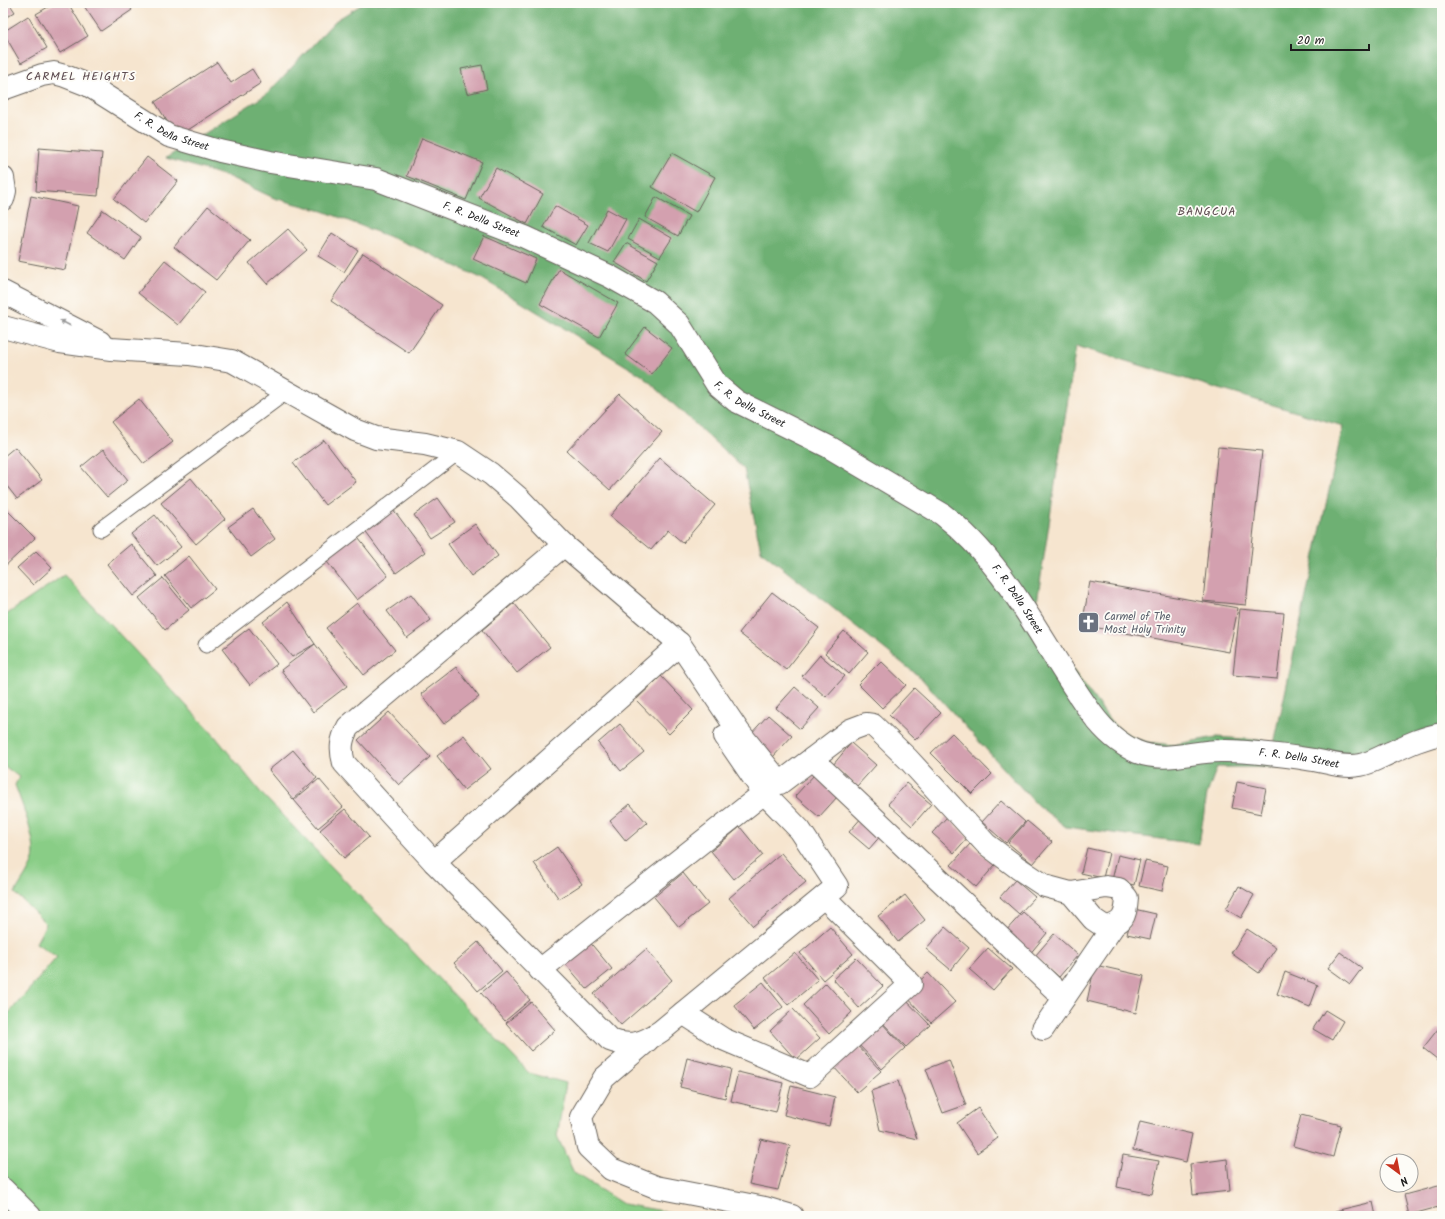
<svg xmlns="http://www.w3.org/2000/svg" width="1445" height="1219" font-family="Kalam,sans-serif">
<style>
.green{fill:#89cd86;stroke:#527451}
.forest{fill:#6eb073;stroke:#456648;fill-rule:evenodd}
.building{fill:#d3a0af}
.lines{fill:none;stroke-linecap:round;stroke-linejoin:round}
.service-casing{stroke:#68625b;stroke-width:17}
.minor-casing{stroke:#68625b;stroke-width:24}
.tertiary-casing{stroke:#68625b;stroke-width:24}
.service{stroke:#fff;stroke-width:15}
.minor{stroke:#fff;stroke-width:22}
.tertiary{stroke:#fff;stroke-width:22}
.oneway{fill:#999}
.labels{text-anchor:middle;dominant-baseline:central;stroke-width:3.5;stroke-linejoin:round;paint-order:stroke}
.street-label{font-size:11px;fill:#1c1c1c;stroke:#fdfcf7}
.worship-label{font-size:11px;fill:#5b616d;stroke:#fdfcf7;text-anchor:start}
.neighbourhood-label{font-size:12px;letter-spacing:1px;fill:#5c4a4f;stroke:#fdfcf7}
</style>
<rect width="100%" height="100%" fill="#fdfcf7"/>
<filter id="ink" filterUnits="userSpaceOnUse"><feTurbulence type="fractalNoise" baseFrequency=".025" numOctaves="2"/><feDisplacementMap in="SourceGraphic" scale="8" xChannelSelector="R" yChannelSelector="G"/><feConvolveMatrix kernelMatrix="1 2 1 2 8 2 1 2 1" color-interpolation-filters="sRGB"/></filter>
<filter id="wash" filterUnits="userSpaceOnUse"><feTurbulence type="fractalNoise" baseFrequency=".012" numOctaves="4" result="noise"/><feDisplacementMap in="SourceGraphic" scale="16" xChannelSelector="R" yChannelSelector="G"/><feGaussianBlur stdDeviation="0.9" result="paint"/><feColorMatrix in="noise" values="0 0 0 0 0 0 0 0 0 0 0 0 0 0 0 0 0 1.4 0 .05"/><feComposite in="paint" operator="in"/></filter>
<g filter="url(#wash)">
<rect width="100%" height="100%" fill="#f6e5cf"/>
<!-- green -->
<path class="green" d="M64 575 214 735 262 794 529 1073 566 1083 557 1136 574 1173 623 1204 691 1216H3V1014L9 1013 57 957 36 943 46 924 15 893C20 883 29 872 33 860 38 843 21 802 15 785L19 777 3 765V617Z"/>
<!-- forest -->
<path class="forest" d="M364 3H1442V745L1392 760 1313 768 1217 767 1207 794 1199 844 1066 827 1037 805 921 678 761 551 744 469 643 376 481 278 413 246 323 211 274 198 229 177 166 158 267 94 335 21ZM1076 346 1343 426 1274 744 1259 740 1216 737 1172 745 1147 742 1134 738 1113 724 1070 666 1036 609Z"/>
<g id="blocks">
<!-- building -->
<g class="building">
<path d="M3 3H9L15 12 3 19Z"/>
<path d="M55 3H68L88 36 60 53 36 14Z"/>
<path d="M82 3H127L132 10 101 31Z"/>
<path d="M28 16 47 48 21 63 3 32Z"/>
<path d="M217 62 231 83 252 69 261 83 177 137 155 102Z"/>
<path d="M482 65 487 89 467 94 461 69Z"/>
<path d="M422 138 482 162 466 200 407 176Z"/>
<path d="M39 148 102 153 98 196 36 191Z"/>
<path d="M672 153 715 177 696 212 652 187Z"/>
<path d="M147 157 178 181 144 223 114 199Z"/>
<path d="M496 168 543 194 527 224 479 198Z"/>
<path d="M31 196 78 206 65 270 18 261Z"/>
<path d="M656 197 689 216 678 236 645 217Z"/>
<path d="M208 206 250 240 216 280 174 247Z"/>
<path d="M555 206 588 225 576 245 543 227Z"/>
<path d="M607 209 626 219 608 252 589 243Z"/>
<path d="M103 210 141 237 125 260 87 233Z"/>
<path d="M639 219 672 238 660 257 628 239Z"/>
<path d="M288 229 307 250 267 284 249 263Z"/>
<path d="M332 233 358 250 344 272 318 256Z"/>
<path d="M484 236 536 259 526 283 473 259Z"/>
<path d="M626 243 658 261 646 281 614 262Z"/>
<path d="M363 253 442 305 409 353 331 301Z"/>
<path d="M165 260 205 292 178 325 138 293Z"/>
<path d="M559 269 618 303 599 337 540 304Z"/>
<path d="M645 327 672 348 652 374 625 354Z"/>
<path d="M620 394 662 432 610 490 567 451Z"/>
<path d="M139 399 173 442 144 464 111 422Z"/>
<path d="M324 440 356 482 325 505 293 463Z"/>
<path d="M15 447 42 480 17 499 3 481V457Z"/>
<path d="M1218 447 1262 451 1246 605 1203 601Z"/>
<path d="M103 449 128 480 107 497 81 467Z"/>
<path d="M660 458 715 505 683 543 668 530 651 550 610 516Z"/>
<path d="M191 478 225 519 196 544 161 503Z"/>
<path d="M438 498 455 522 430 538 414 515Z"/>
<path d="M3 506 35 538 3 568Z"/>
<path d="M253 509 275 539 251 557 228 527Z"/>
<path d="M393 509 425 552 396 573 364 530Z"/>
<path d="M155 515 181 547 157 566 131 534Z"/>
<path d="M475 524 498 556 471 576 448 544Z"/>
<path d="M355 534 388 576 357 600 324 558Z"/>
<path d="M131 544 157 576 133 596 107 564Z"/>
<path d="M36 551 52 568 33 585 17 568Z"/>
<path d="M189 556 215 589 191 608 165 576Z"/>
<path d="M163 578 189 610 165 630 139 598Z"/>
<path d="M1090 582 1238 608 1229 652 1082 625Z"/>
<path d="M772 592 819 628 786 670 739 633Z"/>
<path d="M411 594 431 620 407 638 387 611Z"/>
<path d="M287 602 315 644 347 686 313 712 281 670 315 644 292 657 263 622Z"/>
<path d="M357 603 395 650 364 675 326 628Z"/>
<path d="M514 603 550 647 517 673 482 630Z"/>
<path d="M1240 609 1284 613 1277 679 1233 675Z"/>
<path d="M249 628 277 664 250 685 222 649Z"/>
<path d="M844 631 868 652 849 674 825 653Z"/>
<path d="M820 655 845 676 826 697 802 676Z"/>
<path d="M881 661 906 685 882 708 858 684Z"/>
<path d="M456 667 479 697 444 724 421 694Z"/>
<path d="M661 676 693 710 669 734 636 700Z"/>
<path d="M795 687 819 708 800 729 776 708Z"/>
<path d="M914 688 941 713 915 740 889 715Z"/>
<path d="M389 712 430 757 399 785 358 740Z"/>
<path d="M768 715 792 736 773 757 749 736Z"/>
<path d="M620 724 644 752 621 771 598 743Z"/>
<path d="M952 733 992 774 972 794 931 753Z"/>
<path d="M464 735 491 769 464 790 437 756Z"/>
<path d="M851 743 876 765 857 786 833 765Z"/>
<path d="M293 750 317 778 293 799 269 770Z"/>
<path d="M814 775 838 796 819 817 795 796Z"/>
<path d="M319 779 343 807 318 828 294 800Z"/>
<path d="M1237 782 1266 788 1261 814 1232 808Z"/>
<path d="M906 783 931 804 912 826 888 804Z"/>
<path d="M1001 801 1025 822 1006 843 982 822Z"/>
<path d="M630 804 647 823 626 841 610 821Z"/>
<path d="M345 809 369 837 344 858 320 830Z"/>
<path d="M863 816 883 833 869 849 849 832Z"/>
<path d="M947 817 968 837 954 853 932 833Z"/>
<path d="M1027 821 1052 842 1033 864 1008 843Z"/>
<path d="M740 827 763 855 734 879 711 851Z"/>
<path d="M970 844 995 865 976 887 951 865Z"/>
<path d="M557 847 582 884 559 899 534 863Z"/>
<path d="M1087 848 1109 853 1103 878 1081 873Z"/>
<path d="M781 853 806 882 753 926 729 898Z"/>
<path d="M1118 855 1140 860 1134 885 1112 880Z"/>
<path d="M1145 861 1168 866 1162 891 1139 886Z"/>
<path d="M683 873 708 904 679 927 654 897Z"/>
<path d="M1015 880 1035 897 1019 914 1000 897Z"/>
<path d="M1239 886 1254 895 1241 918 1226 909Z"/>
<path d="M905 895 925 920 898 942 878 916Z"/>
<path d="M1134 909 1156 914 1150 939 1127 934Z"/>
<path d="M1023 912 1047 933 1029 955 1004 933Z"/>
<path d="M830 927 853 954 823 980 800 953Z"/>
<path d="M945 927 969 948 951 970 926 949Z"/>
<path d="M1247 929 1276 948 1259 973 1231 953Z"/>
<path d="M1054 934 1078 955 1059 977 1035 956Z"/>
<path d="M588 940 612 969 587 989 563 961Z"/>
<path d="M478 942 502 971 478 991 454 963Z"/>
<path d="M988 948 1012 969 993 990 969 969Z"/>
<path d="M646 949 672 980 621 1025 594 994Z"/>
<path d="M1340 952 1362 968 1350 984 1328 968Z"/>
<path d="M795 953 818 980 788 1005 765 978Z"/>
<path d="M856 958 883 986 859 1008 833 979Z"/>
<path d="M1095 965 1144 976 1136 1013 1087 1001Z"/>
<path d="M506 972 530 1000 505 1021 481 993Z"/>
<path d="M1285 972 1318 985 1310 1007 1277 994Z"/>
<path d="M928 973 955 1002 931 1023 905 995Z"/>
<path d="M763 982 783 1007 754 1030 734 1005Z"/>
<path d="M826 983 852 1012 829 1034 803 1005Z"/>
<path d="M903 997 930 1025 906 1047 879 1019Z"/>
<path d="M531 1002 555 1030 531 1051 506 1023Z"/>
<path d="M793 1009 820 1038 796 1060 770 1031Z"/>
<path d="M1325 1010 1343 1021 1332 1040 1313 1029Z"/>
<path d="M879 1020 905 1048 882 1069 855 1041Z"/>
<path d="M1438 1029 1442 1032V1063L1423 1048Z"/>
<path d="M854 1042 881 1071 857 1092 831 1064Z"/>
<path d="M687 1058 731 1069 725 1098 680 1087Z"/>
<path d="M949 1060 966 1105 943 1113 926 1069Z"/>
<path d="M738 1072 783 1083 776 1112 731 1101Z"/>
<path d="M898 1081 917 1139 880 1130 871 1091Z"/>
<path d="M791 1086 835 1097 829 1126 784 1115Z"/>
<path d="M978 1108 998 1138 977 1153 957 1123Z"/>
<path d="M1301 1115 1341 1125 1333 1157 1293 1146Z"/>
<path d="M1140 1122 1192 1134 1186 1162 1133 1150Z"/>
<path d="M761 1139 790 1146 778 1190 749 1184Z"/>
<path d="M1123 1155 1159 1161 1152 1194 1117 1187Z"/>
<path d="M1227 1159 1230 1191 1193 1195 1190 1164Z"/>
<path d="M1442 1185V1206L1409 1215 1404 1195Z"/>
<path d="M1373 1202 1376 1216H1336L1335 1211Z"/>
<path d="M1120 1212 1136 1215V1216H1119Z"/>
</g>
</g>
</g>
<g filter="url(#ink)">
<use href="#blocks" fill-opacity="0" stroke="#68625b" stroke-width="1"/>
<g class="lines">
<defs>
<g id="service">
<path d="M101 529 286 392"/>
<path d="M206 645 458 452"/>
</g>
<g id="minor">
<path id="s1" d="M3 89 42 75 54 73 65 76 88 85 169 136 220 151 270 162 376 179 525 237 609 276 655 302 679 324 717 385 736 401 829 447 942 514C1009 565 1043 647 1092 714 1103 729 1119 744 1137 752 1165 763 1192 751 1220 751 1248 750 1287 756 1314 760 1329 763 1345 768 1360 765 1371 763 1382 756 1392 752 1409 744 1424 737 1442 734"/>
<path d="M3 292 100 342"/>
<path d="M3 327 60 342 111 349 189 354 232 361 355 430 376 438 425 444 458 452 491 474 519 498 564 545 679 643 739 732 780 783 850 730 866 724 873 725 908 759 986 844 1018 868 1045 886 1071 893 1106 887 1119 889 1127 898C1126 916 1123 924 1105 927L1093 919 1071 893"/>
<path d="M564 545 348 727C341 740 340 749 344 763L434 862 610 1040C630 1048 644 1043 661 1031L837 886 800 830 764 793 725 736"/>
<path d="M812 759 1064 998"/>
<path d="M434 862 671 652 679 643"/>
<path d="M540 970 764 793"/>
<path d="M683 1013 723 1039 810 1076 911 984 824 897"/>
<path d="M1043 1029 1114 925"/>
<path d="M647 1041 604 1078 581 1117 588 1147 611 1169 656 1187 765 1208 792 1216"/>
<path d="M3 1189 30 1216"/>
</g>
<path id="tertiary" d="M3 178 5 191 3 199"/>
</defs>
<!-- service casing -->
<use href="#service" class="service-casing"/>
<!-- minor casing -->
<use href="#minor" class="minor-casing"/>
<!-- tertiary casing -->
<use href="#tertiary" class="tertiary-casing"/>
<!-- service -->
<use href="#service" class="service"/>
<!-- minor -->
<use href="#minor" class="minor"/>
<!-- tertiary -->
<use href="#tertiary" class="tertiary"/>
</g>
<!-- one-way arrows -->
<defs><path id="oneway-solid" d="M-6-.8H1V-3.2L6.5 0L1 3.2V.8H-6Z"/></defs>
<use class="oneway" href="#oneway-solid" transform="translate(65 323) rotate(-152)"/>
</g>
<!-- icons -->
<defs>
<symbol id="church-square" viewBox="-11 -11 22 22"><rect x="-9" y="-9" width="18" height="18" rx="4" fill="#6b7280" stroke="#fdfcf7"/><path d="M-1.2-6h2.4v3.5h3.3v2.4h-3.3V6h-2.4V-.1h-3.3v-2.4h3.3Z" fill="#fff"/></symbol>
</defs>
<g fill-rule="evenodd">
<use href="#church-square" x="1076" y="610" width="25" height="25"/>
</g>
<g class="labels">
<!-- street labels -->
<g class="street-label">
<text stroke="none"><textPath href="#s1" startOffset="186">F. R. Della Street</textPath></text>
<text stroke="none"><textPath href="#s1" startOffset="510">F. R. Della Street</textPath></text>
<text stroke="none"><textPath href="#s1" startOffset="845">F. R. Della Street</textPath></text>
<text stroke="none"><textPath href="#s1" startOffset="1181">F. R. Della Street</textPath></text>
<text stroke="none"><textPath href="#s1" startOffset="1541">F. R. Della Street</textPath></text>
</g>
<!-- worship labels -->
<g class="worship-label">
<text x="1104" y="617">Carmel of The<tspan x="1104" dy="13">Most Holy Trinity</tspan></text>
</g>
<!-- neighbourhood labels -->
<g class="neighbourhood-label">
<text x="81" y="76">CARMEL HEIGHTS</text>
<text x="1207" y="211">BANGCUA</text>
</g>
</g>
<!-- margin -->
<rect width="1445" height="1219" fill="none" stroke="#fdfcf7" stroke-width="16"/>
<!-- north arrow -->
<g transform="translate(1399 1173) rotate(148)"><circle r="19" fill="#fdfcf7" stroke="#a3a29f"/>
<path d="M0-3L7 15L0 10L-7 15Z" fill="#c8321e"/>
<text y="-6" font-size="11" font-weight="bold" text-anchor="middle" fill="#1c1c1c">N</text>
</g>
<!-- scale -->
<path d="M1291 44v6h78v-6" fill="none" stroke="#1c1c1c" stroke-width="2"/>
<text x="1297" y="44" font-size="12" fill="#1c1c1c" stroke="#fdfcf7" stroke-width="3" paint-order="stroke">20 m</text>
</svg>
